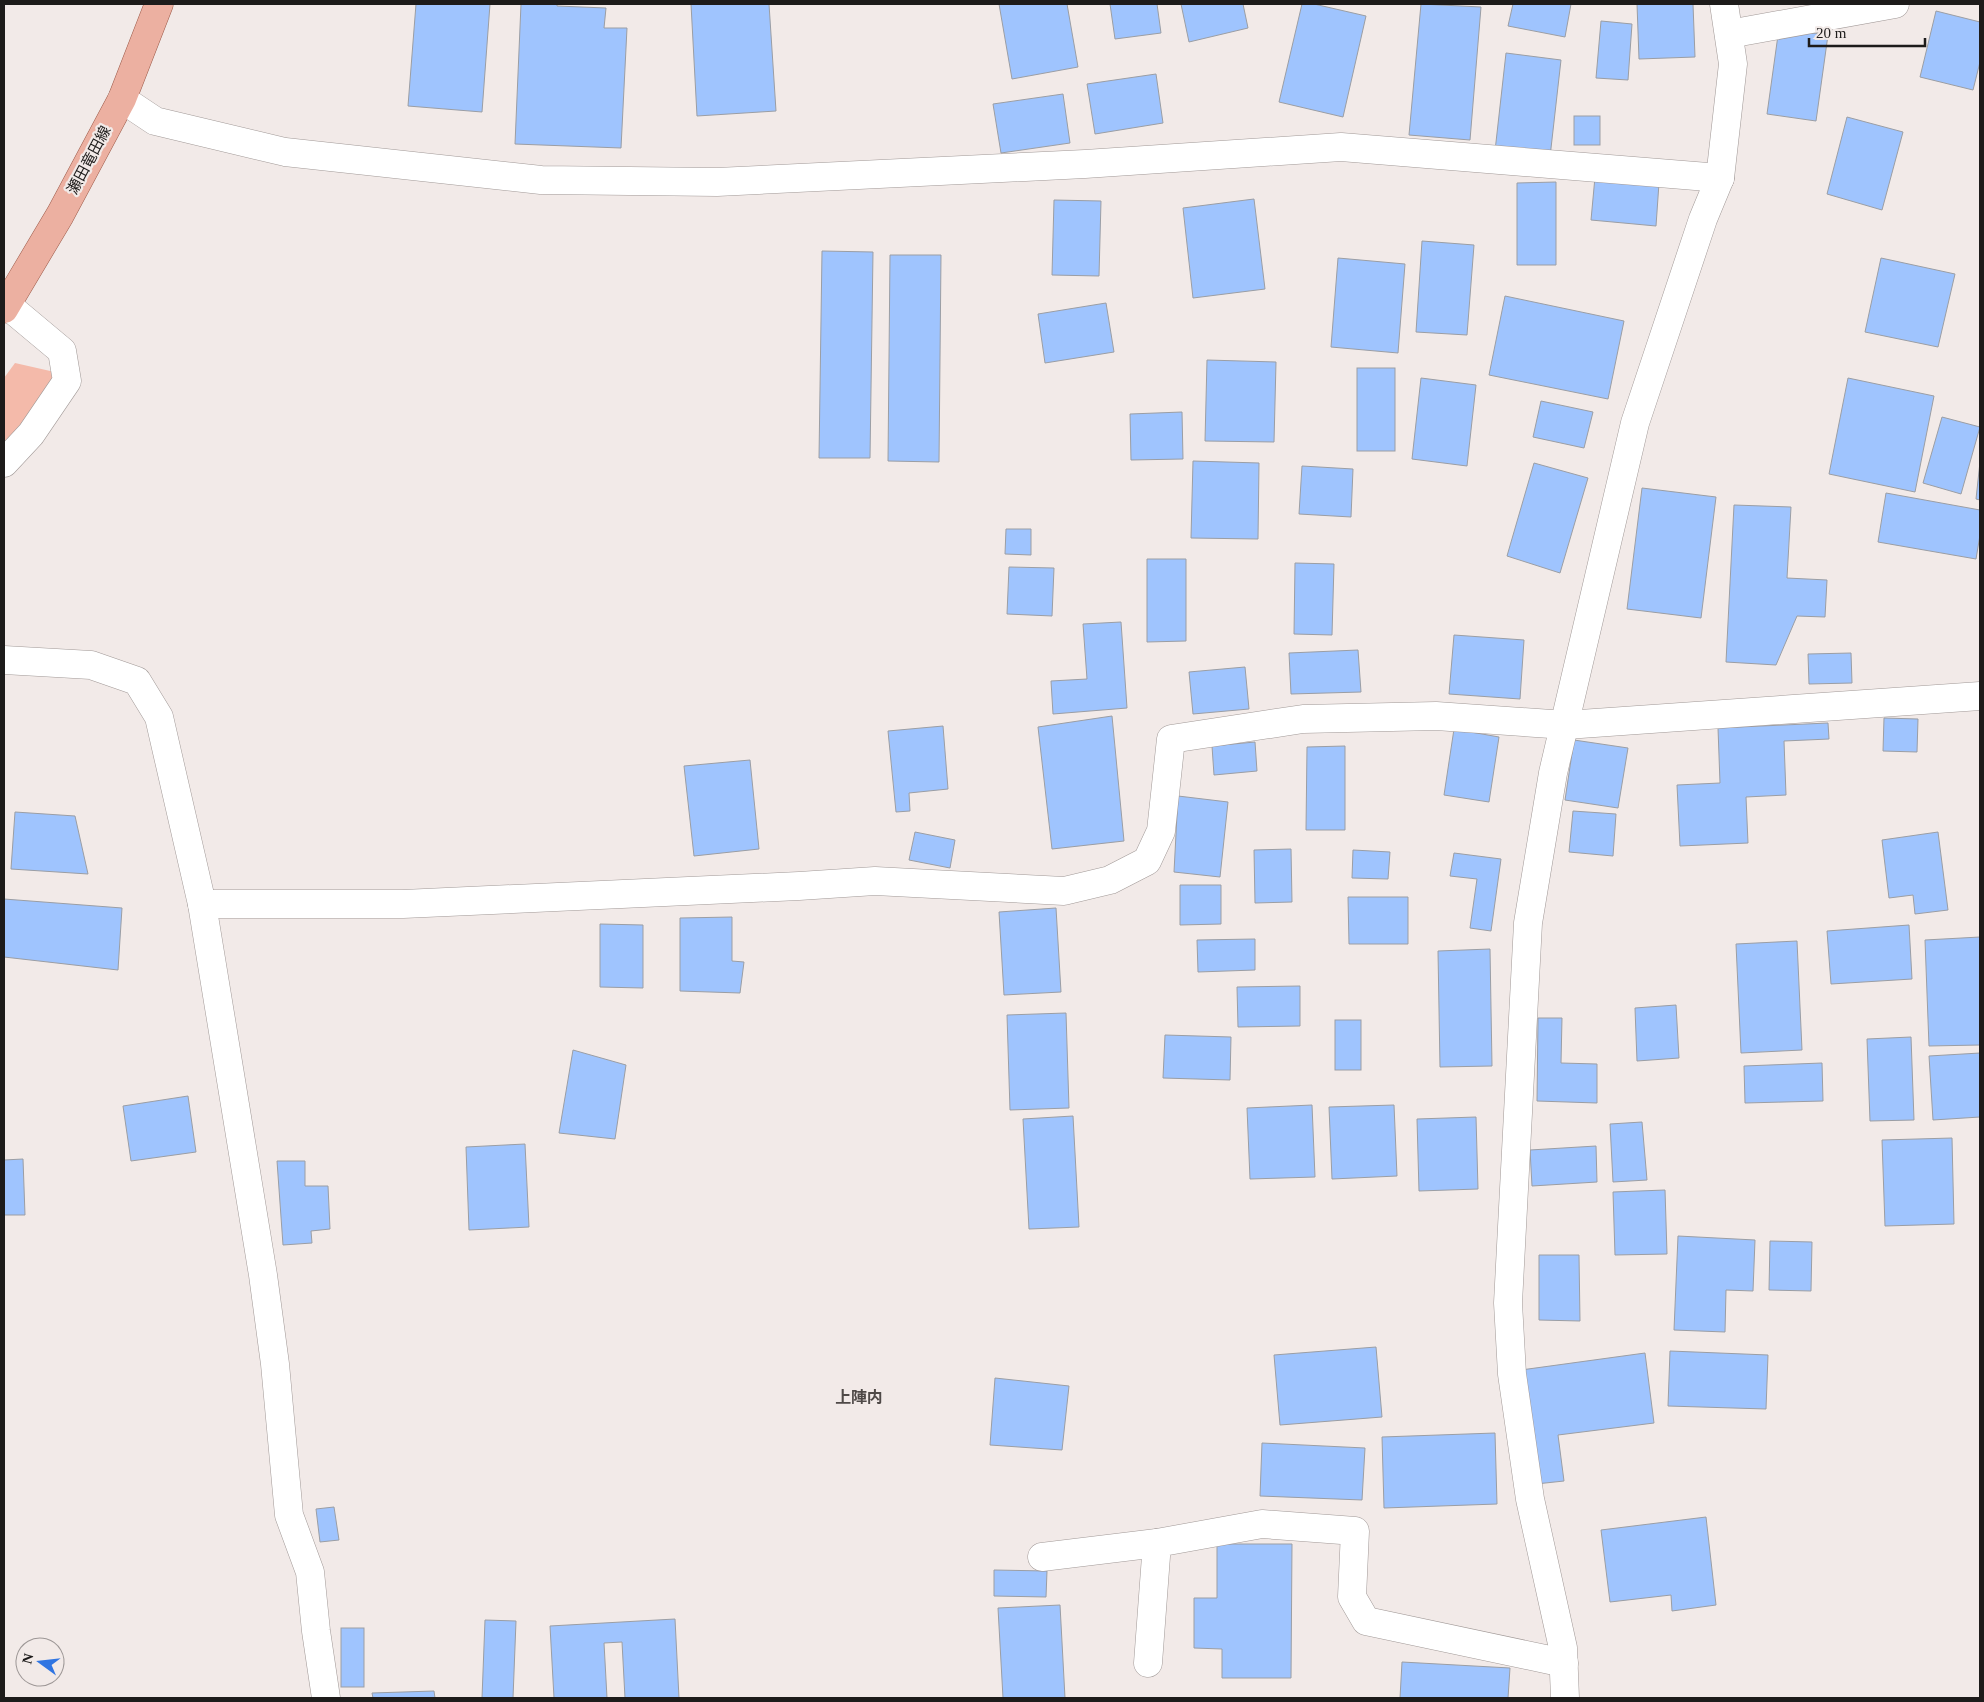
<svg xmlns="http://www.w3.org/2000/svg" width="1984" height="1702" font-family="'Times New Roman','Noto Sans JP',serif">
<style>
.green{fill:#f4baaa}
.building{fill:#9fc4fe;stroke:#9b9ea4}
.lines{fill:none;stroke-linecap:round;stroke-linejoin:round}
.minor-casing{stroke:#a19997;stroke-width:29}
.major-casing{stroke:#9c5a49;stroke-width:29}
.minor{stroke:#fff;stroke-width:28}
.major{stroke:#ecb0a1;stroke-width:28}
.labels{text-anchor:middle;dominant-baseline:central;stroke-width:4.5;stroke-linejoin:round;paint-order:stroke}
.street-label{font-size:15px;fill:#1d1b1a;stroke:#f2eae8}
.neighbourhood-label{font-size:16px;font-weight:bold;fill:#4f4947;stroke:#f2eae8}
</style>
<rect width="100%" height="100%" fill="#f2eae8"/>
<!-- green -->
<path class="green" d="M15 363 59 373 4 460V378Z"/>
<!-- building -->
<g class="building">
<path d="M416 4H490L482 112 408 106Z"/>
<path d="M521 4H557V6L606 8 604 28H627L621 148 515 144Z"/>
<path d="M691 4H769L776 111 697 116Z"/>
<path d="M999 4H1067L1078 67 1012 79Z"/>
<path d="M1110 4H1157L1161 33 1115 39Z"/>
<path d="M1181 4H1243L1248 28 1189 42Z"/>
<path d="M1302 4H1314L1366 16 1343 117 1279 102Z"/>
<path d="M1421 4 1481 7 1470 140 1409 135Z"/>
<path d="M1513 4H1571L1565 37 1508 26Z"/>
<path d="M1637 4H1693L1695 57 1639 59Z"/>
<path d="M1936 11 1980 22V62L1973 90 1920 77Z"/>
<path d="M1601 21 1632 24 1628 80 1596 78Z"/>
<path d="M1779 28 1828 35 1816 121 1767 114Z"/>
<path d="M1506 53 1561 60 1550 157 1495 151Z"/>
<path d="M1156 74 1163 123 1095 134 1087 84Z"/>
<path d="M1063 94 1070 143 1001 153 993 104Z"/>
<rect x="1574" y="116" width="26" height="29"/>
<path d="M1847 117 1903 132 1882 210 1827 194Z"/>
<path d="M1595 177 1659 183 1656 226 1591 220Z"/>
<path d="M1556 182V265H1517V183Z"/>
<path d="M1254 199 1265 289 1193 298 1183 208Z"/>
<path d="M1054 200 1101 201 1099 276 1052 275Z"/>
<path d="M1422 241 1474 245 1467 335 1416 332Z"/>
<path d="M822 251 873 252 870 458H819Z"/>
<path d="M890 255H941L939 462 888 461Z"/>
<path d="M1338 258 1405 264 1398 353 1331 347Z"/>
<path d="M1881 258 1955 274 1938 347 1865 332Z"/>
<path d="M1505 296 1624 321 1608 399 1489 375Z"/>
<path d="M1106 303 1114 352 1045 363 1038 314Z"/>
<path d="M1207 360 1276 362 1274 442 1205 441Z"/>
<rect x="1357" y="368" width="38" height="83"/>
<path d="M1421 378 1476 385 1467 466 1412 459Z"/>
<path d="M1848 378 1934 396 1915 492 1829 474Z"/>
<path d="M1541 401 1593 412 1584 448 1533 437Z"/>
<path d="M1182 412 1183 459 1131 460 1130 414Z"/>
<path d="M1942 417 1980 427 1961 494 1923 483Z"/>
<path d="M1193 461 1259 463 1258 539 1191 538Z"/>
<path d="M1980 462V500L1976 499Z"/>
<path d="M1534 463 1588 478 1560 573 1507 556Z"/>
<path d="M1302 466 1353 469 1351 517 1299 514Z"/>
<path d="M1642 488 1716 497 1701 618 1627 609Z"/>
<path d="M1886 493 1980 510V535L1976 559 1878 542Z"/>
<path d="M1734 505 1791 507 1787 578 1827 580 1825 617 1797 616 1776 665 1726 662Z"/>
<path d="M1006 529H1031V555L1005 554Z"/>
<path d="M1147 559H1186V641L1147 642Z"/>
<path d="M1295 563 1334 564 1332 635 1294 634Z"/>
<path d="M1009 567 1054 568 1052 616 1007 614Z"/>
<path d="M1121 622 1127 708 1053 714 1051 681 1087 679 1083 624Z"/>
<path d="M1454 635 1524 640 1520 699 1449 694Z"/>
<path d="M1358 650 1361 692 1291 694 1289 653Z"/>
<path d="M1851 653 1852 683 1809 684 1808 654Z"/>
<path d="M1245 667 1249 709 1193 714 1189 672Z"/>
<path d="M1112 716 1124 841 1052 849 1038 727Z"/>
<path d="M1884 718 1918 719 1917 752 1883 751Z"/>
<path d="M1828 723 1829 739 1784 741 1786 795 1746 797 1748 843 1680 846 1677 785 1720 783 1718 728Z"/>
<path d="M943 726 948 789 909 793 910 811 896 812 888 731Z"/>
<path d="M1454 729 1499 737 1489 802 1444 795Z"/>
<path d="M1574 740 1628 748 1618 808 1565 800Z"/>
<path d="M1255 742 1257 771 1214 775 1212 746Z"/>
<path d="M1345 746V830H1306L1307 747Z"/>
<path d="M750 760 759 849 694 856 684 766Z"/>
<path d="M1178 796 1228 802 1220 877 1174 872Z"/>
<path d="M1573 811 1616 814 1613 856 1569 852Z"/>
<path d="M15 812 75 816 88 874 11 869Z"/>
<path d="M915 832 955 840 950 868 909 860Z"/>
<path d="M1938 832 1948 910 1915 914 1913 895 1889 898 1882 840Z"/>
<path d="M1291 849 1292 902 1255 903 1254 850Z"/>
<path d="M1353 850 1390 852 1388 879 1352 878Z"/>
<path d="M1454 853 1501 859 1491 931 1470 928 1477 879 1450 876Z"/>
<path d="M1180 885H1221V924L1180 925Z"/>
<path d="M1348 897H1408V944H1349Z"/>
<path d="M4 899 122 908 118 970 4 957Z"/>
<path d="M1056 908 1061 992 1004 995 999 912Z"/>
<path d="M732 917V961L744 962 740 993 680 991V918Z"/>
<path d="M600 924 643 925V988L600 987Z"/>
<path d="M1909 925 1912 979 1831 984 1827 931Z"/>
<path d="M1980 937V1045L1929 1046 1925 940Z"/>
<path d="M1255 939V970L1198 972 1197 940Z"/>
<path d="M1797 941 1802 1050 1741 1053 1736 944Z"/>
<path d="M1490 949 1492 1066 1440 1067 1438 951Z"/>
<path d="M1300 986V1026L1238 1027 1237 987Z"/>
<path d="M1676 1005 1679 1058 1637 1061 1635 1008Z"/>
<path d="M1066 1013 1069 1108 1010 1110 1007 1015Z"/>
<path d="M1538 1018H1562L1561 1063 1597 1064V1103L1537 1101Z"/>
<rect x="1335" y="1020" width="26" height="50"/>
<path d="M1165 1035 1231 1037 1230 1080 1163 1078Z"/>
<path d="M1911 1037 1914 1120 1870 1121 1867 1039Z"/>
<path d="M573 1050 626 1065 615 1139 559 1133Z"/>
<path d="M1980 1053V1117L1933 1120 1929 1056Z"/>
<path d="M1822 1063 1823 1101 1745 1103 1744 1066Z"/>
<path d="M188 1096 196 1152 131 1161 123 1106Z"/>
<path d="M1312 1105 1315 1177 1250 1179 1247 1108Z"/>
<path d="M1394 1105 1397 1176 1332 1179 1329 1107Z"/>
<path d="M1073 1116 1079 1227 1029 1229 1023 1119Z"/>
<path d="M1476 1117 1478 1189 1419 1191 1417 1119Z"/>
<path d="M1642 1122 1647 1180 1613 1182 1610 1124Z"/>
<path d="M1952 1138 1954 1224 1885 1226 1882 1140Z"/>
<path d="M525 1144 529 1227 469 1230 466 1147Z"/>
<path d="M1596 1146 1597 1182 1532 1186 1530 1150Z"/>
<path d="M23 1159 25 1215H4V1160Z"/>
<path d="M277 1161H305V1186H328L330 1229 311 1231 312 1243 283 1245Z"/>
<path d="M1665 1190 1667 1254 1615 1255 1613 1192Z"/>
<path d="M1678 1236 1755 1240 1753 1291 1726 1290 1725 1332 1674 1330Z"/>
<path d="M1770 1241 1812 1242 1811 1291 1769 1290Z"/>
<path d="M1539 1255H1579L1580 1321 1539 1320Z"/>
<path d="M1376 1347 1382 1417 1280 1425 1274 1355Z"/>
<path d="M1670 1351 1768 1355 1766 1409 1668 1406Z"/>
<path d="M1645 1353 1654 1423 1558 1435 1564 1481 1536 1484 1521 1370Z"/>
<path d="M995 1378 1069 1386 1062 1450 990 1445Z"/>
<path d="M1495 1433 1497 1504 1384 1508 1382 1437Z"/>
<path d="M1262 1443 1365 1448 1362 1500 1260 1496Z"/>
<path d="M334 1507 339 1540 320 1542 316 1509Z"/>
<path d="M1706 1517 1716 1605 1672 1611 1671 1595 1610 1602 1601 1530Z"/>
<path d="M1217 1544H1292L1291 1678H1222V1649L1194 1648V1598H1217Z"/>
<path d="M994 1570 1047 1571 1046 1597 994 1596Z"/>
<path d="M1060 1605 1065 1698H1003L998 1608Z"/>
<path d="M675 1619 679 1698H625L622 1642 604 1643 607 1698H554L550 1626Z"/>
<path d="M485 1620 516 1621 513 1698H482Z"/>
<rect x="341" y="1628" width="23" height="59"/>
<path d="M1402 1662 1510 1668 1508 1698H1400Z"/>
<path d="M434 1691 435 1698H373L372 1693Z"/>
</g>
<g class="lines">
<defs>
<g id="minor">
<path d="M1729 34 1895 4"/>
<path d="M122 99 155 121 285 152 541 180 717 182 1085 164 1341 147 1720 178"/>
<path d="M4 463 31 434 67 381 62 351 7 305"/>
<path d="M4 660 91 665 137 681 159 717 202 904 263 1275 275 1364 289 1515 310 1572 316 1631 326 1698"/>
<path d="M202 904H403L799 886 875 881 1064 891 1110 880 1147 861 1161 831 1171 739 1303 719 1436 716 1566 725 1980 696"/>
<path d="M1042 1557 1157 1543"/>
<path d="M1148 1663 1157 1543 1262 1524 1355 1531 1352 1597 1366 1621 1564 1663"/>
<path d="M1565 1698 1563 1648 1530 1499 1512 1374 1508 1303 1528 923 1553 773 1635 423 1703 219 1720 178 1733 64 1724 4"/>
</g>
<path id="major" d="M4 309 60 215 122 99 159 4"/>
</defs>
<!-- minor casing -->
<use href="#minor" class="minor-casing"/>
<!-- major casing -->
<use href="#major" class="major-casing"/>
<!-- minor -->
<use href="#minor" class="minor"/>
<!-- major -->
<use href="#major" class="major"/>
</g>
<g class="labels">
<!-- street labels -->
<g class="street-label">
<text transform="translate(89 160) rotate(-62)">瀬田竜田線</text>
</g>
<!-- neighbourhood labels -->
<g class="neighbourhood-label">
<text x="859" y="1397">上陣内</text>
</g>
</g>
<!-- border -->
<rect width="1984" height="1702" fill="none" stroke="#1d1b1a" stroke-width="10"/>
<!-- north arrow -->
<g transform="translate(40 1662) rotate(285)"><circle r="24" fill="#f2eae8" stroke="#9d9796"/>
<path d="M0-4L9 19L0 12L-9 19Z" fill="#3075e2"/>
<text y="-8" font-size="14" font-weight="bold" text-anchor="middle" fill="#1d1b1a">N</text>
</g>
<!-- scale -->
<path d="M1809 38v8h116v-8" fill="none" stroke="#1d1b1a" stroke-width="2.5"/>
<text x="1816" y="38" font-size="15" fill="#1d1b1a" stroke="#f2eae8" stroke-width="4" paint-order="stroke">20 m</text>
</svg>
